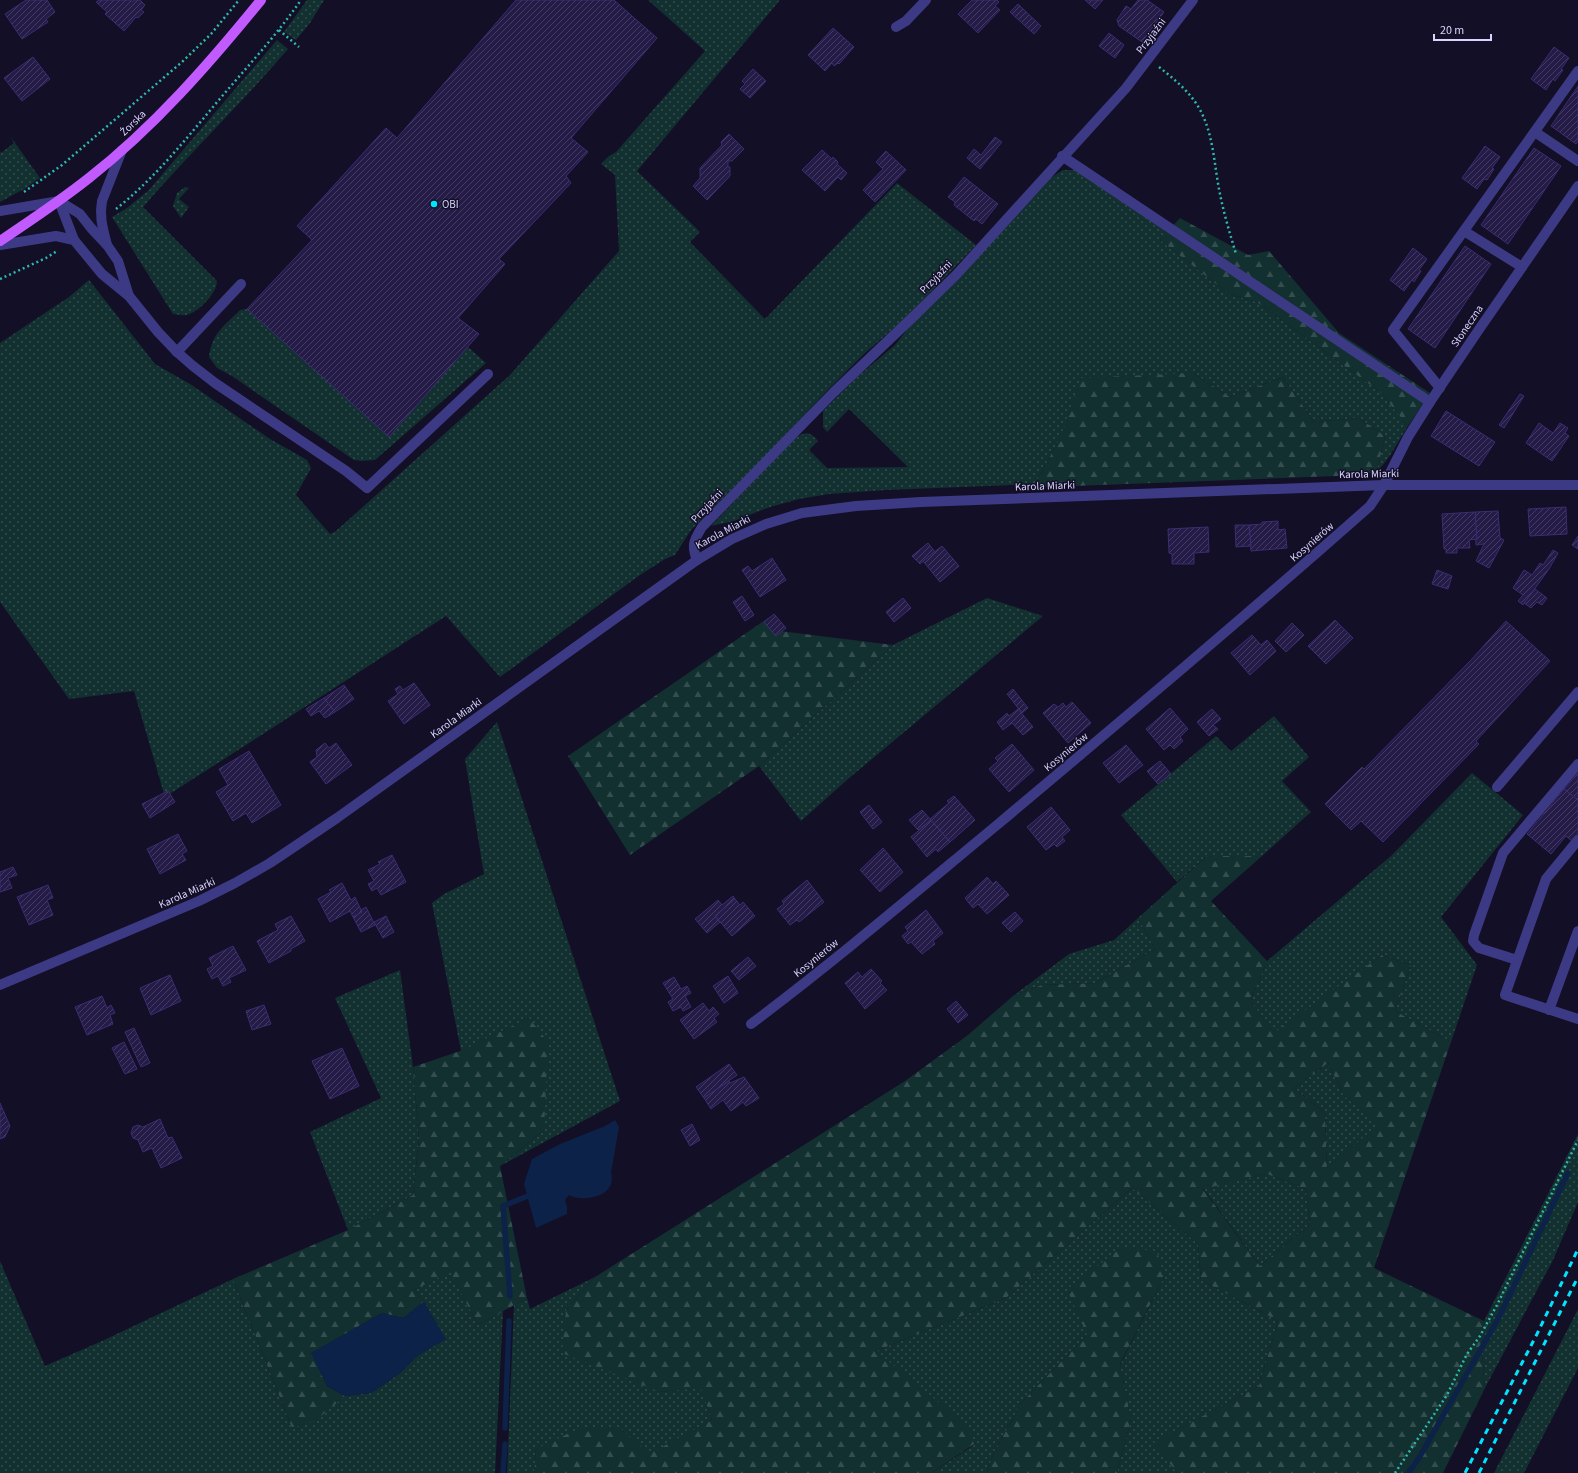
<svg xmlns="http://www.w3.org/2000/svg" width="1578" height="1473" font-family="'Source Sans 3',sans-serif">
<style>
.grass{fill:url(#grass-dots)}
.forest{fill:url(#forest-firs);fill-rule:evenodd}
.water{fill:#0c2248}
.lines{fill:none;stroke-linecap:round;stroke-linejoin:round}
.stream{stroke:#0c2248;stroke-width:5.5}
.building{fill:url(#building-hatch);stroke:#3b2d73}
.path{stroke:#2fb8b0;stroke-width:2.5;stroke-dasharray:2 3;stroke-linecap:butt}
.minor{stroke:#3d3a85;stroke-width:10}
.major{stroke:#c25bff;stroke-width:10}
.rail{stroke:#00e5ff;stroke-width:3;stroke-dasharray:6 5;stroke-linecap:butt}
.poi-dot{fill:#00e5ff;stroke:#130f26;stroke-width:1.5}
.labels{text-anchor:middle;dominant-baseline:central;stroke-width:3;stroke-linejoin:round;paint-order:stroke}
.street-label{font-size:11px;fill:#d9d4ff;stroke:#130f26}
.poi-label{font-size:11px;fill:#d9d4ff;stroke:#130f26;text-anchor:start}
</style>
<defs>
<pattern id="grass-dots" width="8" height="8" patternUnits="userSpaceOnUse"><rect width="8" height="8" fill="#12302f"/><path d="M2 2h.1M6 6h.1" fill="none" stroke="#344d4e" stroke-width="1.8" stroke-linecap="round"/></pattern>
<pattern id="forest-firs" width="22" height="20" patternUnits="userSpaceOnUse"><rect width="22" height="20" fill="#12302f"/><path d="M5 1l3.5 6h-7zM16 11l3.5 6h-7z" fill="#344d4e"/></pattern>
<pattern id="building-hatch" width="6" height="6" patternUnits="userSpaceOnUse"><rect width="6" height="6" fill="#241b47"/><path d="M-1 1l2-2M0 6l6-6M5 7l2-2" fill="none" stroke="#433b63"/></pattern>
</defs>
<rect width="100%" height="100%" fill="#130f26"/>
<!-- grass -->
<g class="grass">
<path d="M307 0H324L310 23 296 40 284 32Z"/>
<path d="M648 0H780L637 171 697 229 700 232 690 242 765 319 897 183 976 245 910 314 864 354 829 389 774 447 691 530 675 555 665 559 640 575 500 677 446 616 165 797 134 691 69 699 0 602V343L69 297 89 280 155 364 190 384 270 439 307 460 311 468 296 495 330 534 336 531 510 375 619 251 615 175 601 164 609 156 616 152 705 51Z"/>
<path d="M277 40 288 49C242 103 190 153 143 207L217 281C217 293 198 313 186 315 182 316 177 314 173 314L112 217 127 208 149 190Z"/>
<path d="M10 136 40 178 26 188 0 202V151L1 153 14 143Z"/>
<path d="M1063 170H1075L1168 232 1160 240 1229 294 1257 302 1380 392 1408 426C1398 441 1390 459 1377 471L1385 436 1359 418 1314 422 1283 377 1230 397 1193 373 1059 440 1035 484 886 490 829 494 799 499 770 507 734 521 711 526 794 439C804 432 809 430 818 441L809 450 827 468 908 467 849 409 827 432 823 427V411L857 377 895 345 909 327 959 277 1050 178Z"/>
<path d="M185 187 189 188 179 199 189 207 181 218 173 206 177 193Z"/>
<path d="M247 309 389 437 468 347 486 363 375 460 362 461 354 460 232 376 217 368 209 357C212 333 224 326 240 310Z"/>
<path d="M987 598 1043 616 848 779 801 821 759 766 893 645Z"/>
<path d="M1274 716 1309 757 1282 781 1311 812 1262 856H1207L1177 882 1121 815 1216 736 1231 751Z"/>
<path d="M497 722 620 1101 500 1166 544 1130 529 1018 461 1051 432 903 444 894 484 874 465 759Z"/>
<path d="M1472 773 1523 815 1441 917 1477 965 1451 1042 1395 1011 1411 965 1382 955 1275 1033 1250 1001 1267 961 1392 855Z"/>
<path d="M1138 918 1155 949 1095 983 1042 985 1013 996 1069 954 1114 940Z"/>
<path d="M400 970 413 1067 419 1138 413 1195 348 1230 310 1132 381 1098 335 998Z"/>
<path d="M1328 1063 1344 1096 1380 1124 1327 1168 1325 1113 1294 1088Z"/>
<path d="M1578 1134V1202L1553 1260 1485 1388 1482 1353 1484 1321Z"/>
<path d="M1267 1174 1306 1189 1310 1224 1260 1266 1203 1188Z"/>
<path d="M1132 1188 1198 1244 1201 1280 1278 1321 1259 1386 1155 1442 1177 1473H1117L1131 1420 1120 1365 1164 1277 1087 1335 1023 1401 994 1452 987 1473H931L974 1445 876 1351 1006 1298Z"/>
<path d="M0 1261 45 1366 102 1341 233 1279 292 1428 310 1422 345 1396 371 1393 399 1374 417 1356 445 1339 424 1302 414 1290 450 1271 478 1325 503 1311 495 1473H0Z"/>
<path d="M595 1277 566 1310 660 1392 701 1387 712 1420 649 1455 621 1429 536 1449 534 1473H507L514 1305 527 1298 530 1309Z"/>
<path d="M1578 1309V1368L1524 1473H1494Z"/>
</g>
<!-- forest -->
<g class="forest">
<path d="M1180 218 1248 255 1269 251 1339 333 1430 393 1408 426 1380 392 1257 302 1229 294 1160 240Z"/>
<path d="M1193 373 1230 397 1283 377 1314 422 1359 418 1385 436 1377 471 1362 475 1047 487 1035 484 1059 440 1081 378Z"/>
<path d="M768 618 772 630 893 645 759 766 630 855 568 756Z"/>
<path d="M1207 856H1262L1211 901 1267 961 1250 1001 1275 1032 1382 955 1411 965 1395 1011 1451 1042 1374 1268 1484 1321 1482 1353 1485 1388 1443 1473H1177L1154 1442 1259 1386 1278 1321 1201 1280 1198 1244 1132 1188 1006 1298 876 1351 968 1426 974 1444 931 1473H534L536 1449 582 1427 621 1429 649 1454 712 1420 701 1388 660 1392 562 1353 566 1310 595 1277 905 1081 968 1035 1013 996 1042 985 1095 983 1155 949 1138 918ZM1328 1063 1344 1096 1379 1124 1327 1168 1325 1113 1294 1088ZM1267 1174 1306 1189 1310 1224 1260 1266 1203 1189Z"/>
<path d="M529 1018 548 1042 544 1130 500 1166 527 1298 478 1325 450 1272 414 1290 424 1302 403 1318 382 1313 312 1353 327 1386 345 1396 315 1421 292 1428 233 1279 348 1230 413 1195 419 1138 413 1067 460 1051Z"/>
<path d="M1121 1248 1157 1251 1164 1277 1120 1364 1131 1420 1117 1473H987L994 1452 1023 1401 1087 1335 1067 1289Z"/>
</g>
<!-- water -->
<g class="water">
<path d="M615 1120 619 1127 611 1173C618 1196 584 1203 569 1195L565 1200 567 1206V1214L536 1228 524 1184 532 1159 560 1144 605 1126Z"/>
<path d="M424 1302 446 1339 417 1356 399 1374 371 1393 345 1396 327 1386 311 1353 382 1313 403 1318Z"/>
</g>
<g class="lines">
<!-- stream -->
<g class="stream">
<path d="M510 1296 503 1206 528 1196"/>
<path d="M505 1428 509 1321"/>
<path d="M503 1473 505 1444"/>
<path d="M1408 1473 1419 1458 1498 1319 1568 1173"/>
</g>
</g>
<!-- building -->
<g class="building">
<path d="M26 0H47L55 12 46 19 48 22 22 39 5 14Z"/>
<path d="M99 0H131L133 2 134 0H140L145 5 141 10 144 12 138 18 136 17 124 31 105 14 107 12 96 2Z"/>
<path d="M516 0H614L657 38 571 138 588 152 566 176 571 183 499 259 505 264 458 318 479 334 389 437 247 309 312 240 297 226 386 128 397 138Z"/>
<path d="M972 0H997L999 2 995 6 1000 10 978 33 958 14Z"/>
<path d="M1085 0H1103L1095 9Z"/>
<path d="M1138 0H1147L1164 12 1142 42 1119 26 1117 20 1126 6 1131 9Z"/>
<path d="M1018 4 1041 26 1034 34 1010 12Z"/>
<path d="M833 28 854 47 839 64 838 63 834 66 832 63 825 71 808 55Z"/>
<path d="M1109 33 1124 45 1115 58 1099 46Z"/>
<path d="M1554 47 1569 58 1561 69 1563 70 1555 81 1553 79 1546 90 1531 79Z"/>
<path d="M33 57 50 79 22 101 4 78Z"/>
<path d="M753 69 766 81 750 98 740 89 745 84 742 81Z"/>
<path d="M1578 86V141L1576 144 1551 126Z"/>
<path d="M729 134 744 149 732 161H728V167H730V176L707 200 693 186 700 178V168L722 145 721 142Z"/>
<path d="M995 137 1002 142 980 169 967 158 974 149 981 155Z"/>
<path d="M1485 146 1500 157 1492 168 1494 169 1487 180 1484 179 1477 189 1462 178Z"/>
<path d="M1534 148 1561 166 1508 244 1481 225Z"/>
<path d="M822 150 832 159 833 157 838 162 837 164 847 173 841 180 838 177 825 191 802 170Z"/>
<path d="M886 151 906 170 875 202 863 190 883 169 876 162Z"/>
<path d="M964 177 998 204 982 224 976 219 974 221 954 205 955 202 948 197Z"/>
<path d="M1465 246 1491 264 1435 348 1408 329Z"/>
<path d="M1413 248 1427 259 1419 270 1421 271 1414 282 1412 280 1404 291 1390 280Z"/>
<path d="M1520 394 1524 396 1504 428 1499 425Z"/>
<path d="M1446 411 1495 442 1479 466 1431 436Z"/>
<path d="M1539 423 1553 433 1560 423 1568 428 1565 433 1569 436 1552 461 1526 443Z"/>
<path d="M1566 507 1567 534 1530 536 1528 509Z"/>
<path d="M1498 511 1500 538 1504 540 1489 568 1476 561 1484 544 1476 545 1475 512Z"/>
<path d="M1475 512 1477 539 1469 540 1470 548H1457V553H1446V549H1444L1442 514Z"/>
<path d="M1278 521V530L1285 529 1287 548 1251 551 1249 525 1262 524V522Z"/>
<path d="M1235 525H1249L1251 546 1236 547Z"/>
<path d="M1208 527 1209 552 1194 553V564H1172V554L1169 553 1168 529Z"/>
<path d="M1578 536V549L1572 545Z"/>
<path d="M928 543 935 552 920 564 912 556Z"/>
<path d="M942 546 959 566 940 582 923 561Z"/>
<path d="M1553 550 1558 553 1549 569 1523 605 1518 601 1523 595 1513 588 1524 570 1532 575 1540 563 1543 565Z"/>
<path d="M772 558 786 580 760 597 742 570 748 566 752 571Z"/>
<path d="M1437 570 1452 576 1448 589 1432 584Z"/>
<path d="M1535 589 1547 598 1542 605 1537 602 1531 608 1524 603Z"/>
<path d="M742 596 754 615 745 621 733 602Z"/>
<path d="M903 598 911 608 894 622 886 612Z"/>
<path d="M774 614 786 628 776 636 764 622Z"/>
<path d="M1335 620 1353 638 1326 664 1308 646Z"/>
<path d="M1506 621 1550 661 1476 741 1479 744 1383 842 1361 821 1351 830 1325 804 1362 767 1364 769 1471 660Z"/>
<path d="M1292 623 1304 635 1286 652 1275 641Z"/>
<path d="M1252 635 1261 645 1267 640 1276 651 1250 675 1231 653Z"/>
<path d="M414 683 430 705 404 724 388 701 398 694 395 689 400 686 403 690Z"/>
<path d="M344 685 354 699 335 712 324 698Z"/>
<path d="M1013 689 1028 708 1022 713 1007 694Z"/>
<path d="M324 698 335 712 325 718 319 711 311 716 306 709Z"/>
<path d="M1072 702 1091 723 1068 743 1043 713 1054 704 1058 707 1063 703 1066 707Z"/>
<path d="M1170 708 1188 729 1180 737 1183 741 1174 749 1170 745 1164 750 1146 729Z"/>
<path d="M1018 709 1033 727 1023 735 1012 723 1003 730 997 722 1007 713 1009 716Z"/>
<path d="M1212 709 1221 719 1213 725 1218 729 1209 736 1197 722Z"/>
<path d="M325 743 329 748 336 743 352 765 326 784 310 762 317 757 316 750Z"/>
<path d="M1012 744 1034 770 1009 792 989 769 998 761 995 758Z"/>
<path d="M1126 745 1143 765 1119 783 1103 763Z"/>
<path d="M249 751 281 805 252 823 246 813 233 821 216 792 228 785 219 769Z"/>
<path d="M1160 761 1171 774 1158 784 1147 771Z"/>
<path d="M1578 773V800L1564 789Z"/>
<path d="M1564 789 1578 800V833L1572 841 1566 836 1551 854 1527 834Z"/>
<path d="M168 791 175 802 150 818 142 804Z"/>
<path d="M954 796 975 820 950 842 930 819 949 803 947 801Z"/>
<path d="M869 805 882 822 873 829 860 812Z"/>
<path d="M1051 807 1070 830 1062 837 1065 841 1057 847 1054 844 1046 850 1027 827Z"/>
<path d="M922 810 931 820 918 830 909 820Z"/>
<path d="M931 820 950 842 938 852 936 849 927 857 911 837Z"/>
<path d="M178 834 187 851 182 854 186 860 160 874 147 849Z"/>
<path d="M883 848 903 872 880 892 860 870Z"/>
<path d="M392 855 406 882 381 895 377 888 372 891 368 884 374 881 368 870 380 864 378 862Z"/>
<path d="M13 867 17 875 8 878 12 888 0 892V872Z"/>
<path d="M987 877 993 884 996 881 1009 895 987 914 978 904 973 908 965 898Z"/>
<path d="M807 880 824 902 799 922 797 920 790 925 777 909 784 904 782 901Z"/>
<path d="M342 883 351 900 355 897 362 912 353 917 350 911 330 922 318 899 331 892 329 890Z"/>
<path d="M48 885 53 898 47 900 53 915 29 925 17 897Z"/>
<path d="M733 896 735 899 715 916 720 922 707 933 695 919 718 900 722 905Z"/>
<path d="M735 899 740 905 743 902 755 916 732 936 715 916Z"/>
<path d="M366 907 375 925 361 932 353 917 362 912 361 910Z"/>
<path d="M926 910 943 933 933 941 935 944 922 954 911 942 908 944 902 936 908 931 905 927Z"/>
<path d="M1015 912 1023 921 1011 932 1002 923Z"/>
<path d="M291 916 305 941 291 949V951L269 963 257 941 278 930 275 924Z"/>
<path d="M386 916 394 932 383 938 374 922Z"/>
<path d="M233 946 246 970 229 978 231 982 223 986 218 976 212 979 207 969 213 966 209 958Z"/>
<path d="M748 957 756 966 739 980 731 971Z"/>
<path d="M871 969 882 981 880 983 887 990 865 1009 845 983 858 972 862 977Z"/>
<path d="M170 975 181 1001 151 1015 140 988Z"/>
<path d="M728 976 738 993 724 1003 713 986Z"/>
<path d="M674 977 681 989 687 986 691 993 685 996 691 1007 683 1011 681 1007 673 1011 668 1002 673 999 663 983Z"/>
<path d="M102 996 107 1008 111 1005 115 1013 110 1015 113 1024 87 1035 75 1007Z"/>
<path d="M956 1001 968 1015 958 1023 947 1009Z"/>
<path d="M703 1003 709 1011 713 1007 719 1014 714 1018 717 1022 694 1039 680 1020Z"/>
<path d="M264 1005 271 1024 252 1030 246 1011Z"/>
<path d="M134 1028 150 1063 141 1067 125 1032Z"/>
<path d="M124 1042 137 1069 125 1074 112 1048Z"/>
<path d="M342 1048 359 1086 330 1099 312 1061Z"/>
<path d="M729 1064 737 1075 704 1098 696 1087Z"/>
<path d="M744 1077 759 1098 746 1106 743 1102 731 1111 723 1100 711 1109 704 1098 729 1081 730 1083Z"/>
<path d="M0 1103 10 1126 5 1137 0 1139Z"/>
<path d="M160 1119 168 1138 172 1137 182 1158 161 1168 152 1148 143 1152 138 1140 133 1138 131 1133 133 1127 138 1125 143 1127Z"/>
<path d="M692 1124 700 1140 690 1146 681 1130Z"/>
</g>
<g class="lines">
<!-- path -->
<g class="path">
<path d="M279 30 299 47"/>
<path d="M1159 67C1174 79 1189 91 1199 108 1214 134 1214 166 1220 194 1224 214 1230 234 1236 254"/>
<path d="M24 192 62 165 182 62 211 34 239 0"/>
<path d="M116 209C155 178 186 139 218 101 246 68 276 36 301 0"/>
<path d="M0 279 46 258 57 251"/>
<path d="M1395 1473 1447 1395 1467 1354 1480 1336 1497 1305 1578 1140"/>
</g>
<!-- minor -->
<g class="minor">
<path d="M896 27 906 21 926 0"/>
<path d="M1535 132 1578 161"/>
<path d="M1062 156 1430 402"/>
<path d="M59 201 74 240"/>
<path d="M0 211 59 201 80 214 91 228 107 245 118 261 129 296"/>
<path d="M1464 231 1522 267"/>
<path d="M0 245 56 236 74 240 102 274 129 296 158 332 177 352 193 366 215 383 346 471 367 488 488 374"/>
<path d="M107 245C103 229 99 217 102 201L122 150"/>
<path d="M177 352 241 284"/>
<path d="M1440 388 1393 330 1578 71"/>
<path d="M697 560C691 545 694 540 702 527L834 392 913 317 956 275 1126 88 1193 0"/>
<path d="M1497 787 1578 692"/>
<path d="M1578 840 1546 879 1505 995 1578 1019"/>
<path d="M1517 960 1479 948 1473 941 1474 935 1503 853 1578 764"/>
<path d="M0 985 199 901 235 883 270 863 337 818 697 560 732 539 766 524 802 513 856 506 921 502 1384 485H1578"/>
<path d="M1549 1010 1578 931"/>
<path d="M751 1024C835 961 916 892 997 825 1122 720 1247 615 1370 506L1384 485 1408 437 1430 402 1480 328 1578 186"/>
</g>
<!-- major -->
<path class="major" d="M0 241C30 221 60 201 89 178 154 127 209 64 261 0"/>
<!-- rail -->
<g class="rail">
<path d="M1465 1473 1537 1334 1578 1249"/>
<path d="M1479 1473 1578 1277"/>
</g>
</g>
<!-- markers -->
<circle class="poi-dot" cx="434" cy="204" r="4"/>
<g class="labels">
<!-- street labels -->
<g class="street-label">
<text transform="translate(1151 36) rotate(-53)">Przyjaźni</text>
<text transform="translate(133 123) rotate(-44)">Żorska</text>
<text transform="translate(936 277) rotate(-46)">Przyjaźni</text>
<text transform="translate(1467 326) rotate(-56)">Słoneczna</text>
<text transform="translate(1369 474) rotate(-1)">Karola Miarki</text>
<text transform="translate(1045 486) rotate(-2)">Karola Miarki</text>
<text transform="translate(707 506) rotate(-47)">Przyjaźni</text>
<text transform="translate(723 532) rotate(-28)">Karola Miarki</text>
<text transform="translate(1312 542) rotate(-41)">Kosynierów</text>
<text transform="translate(456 718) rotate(-36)">Karola Miarki</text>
<text transform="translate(1066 752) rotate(-40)">Kosynierów</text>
<text transform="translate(187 893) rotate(-24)">Karola Miarki</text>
<text transform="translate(816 958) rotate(-39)">Kosynierów</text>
</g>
<!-- poi labels -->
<g class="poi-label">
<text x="442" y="204">OBI</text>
</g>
</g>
<!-- scale -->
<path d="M1434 34v6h57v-6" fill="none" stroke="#d9d4ff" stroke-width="2"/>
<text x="1440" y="34" font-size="12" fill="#d9d4ff" stroke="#130f26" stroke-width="3" paint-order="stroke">20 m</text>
</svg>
